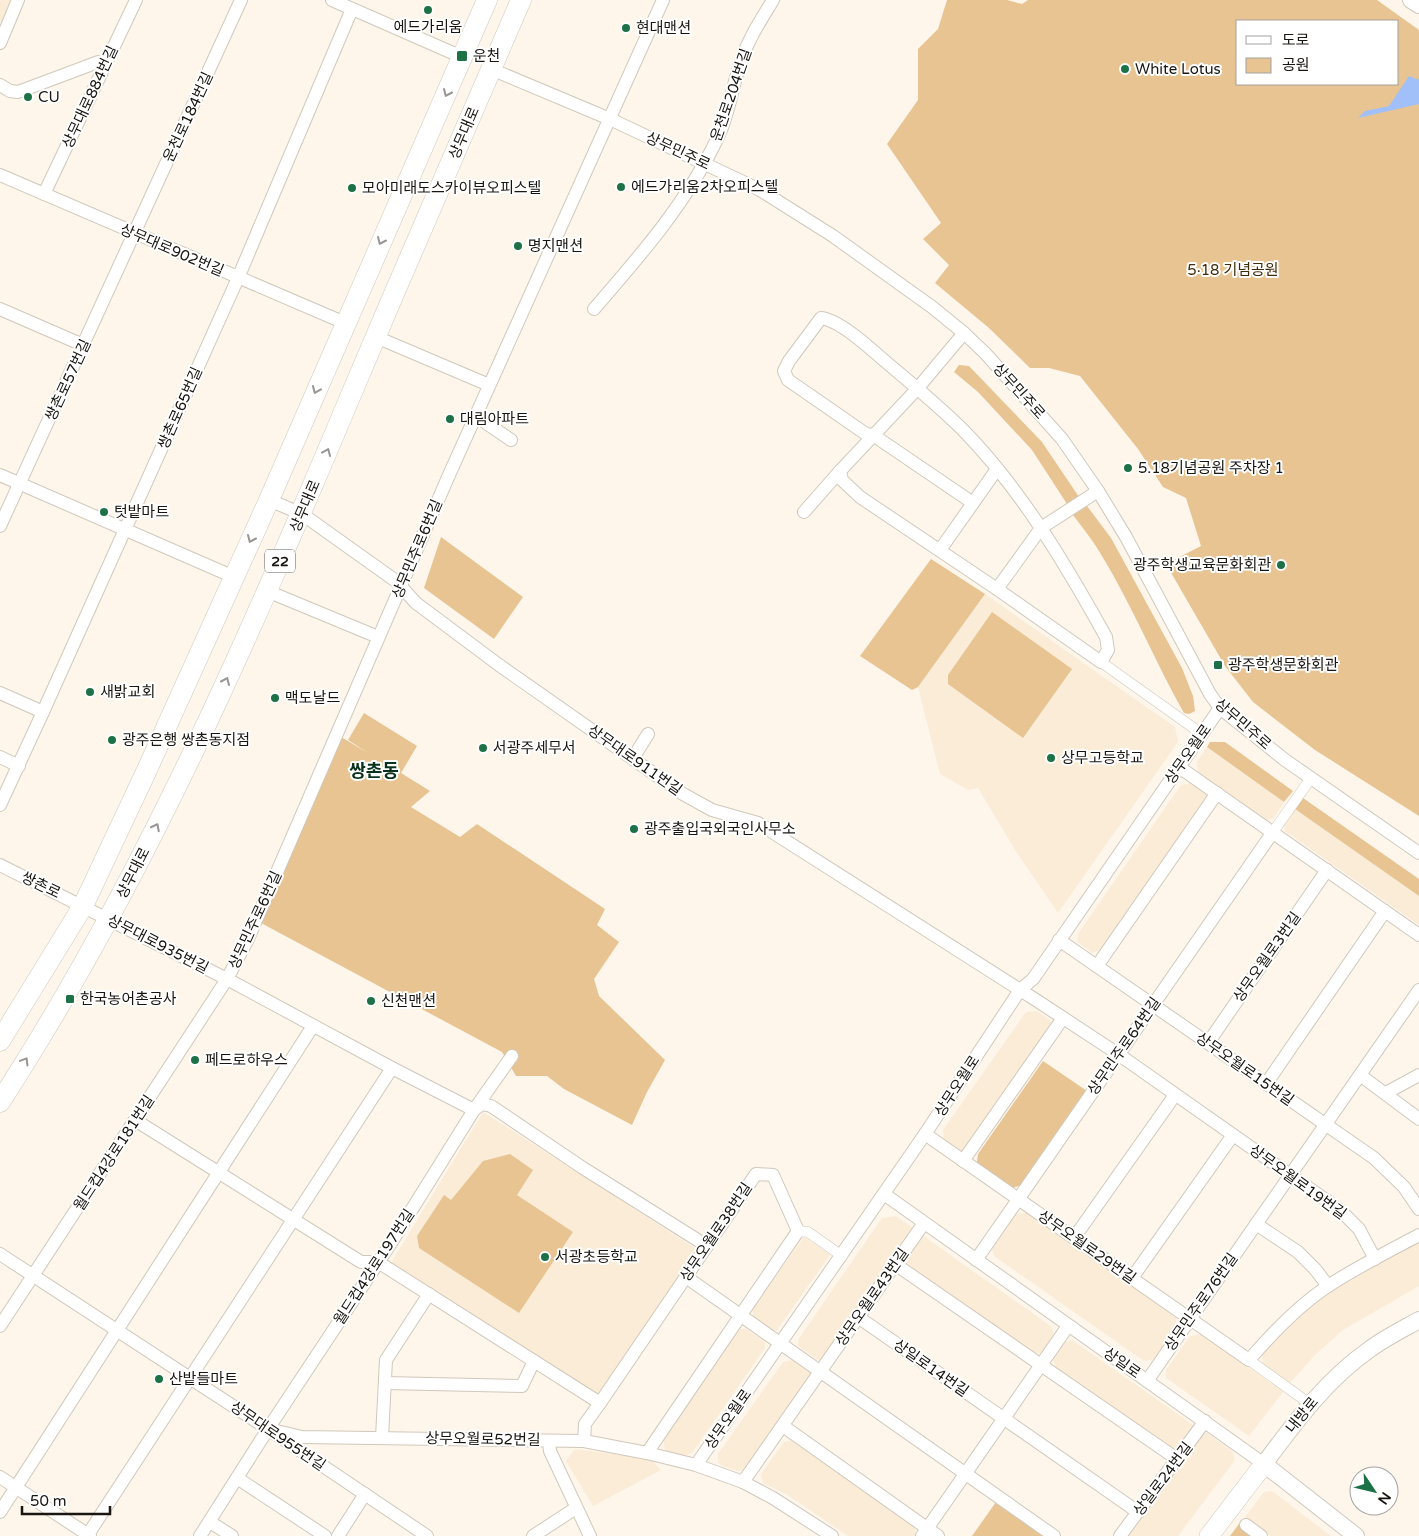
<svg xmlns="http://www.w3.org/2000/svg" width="1419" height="1536" font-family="'Varela Round','Noto Sans KR',sans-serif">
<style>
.built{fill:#fbecd8}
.green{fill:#e7c492;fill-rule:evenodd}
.water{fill:#a1c0fa}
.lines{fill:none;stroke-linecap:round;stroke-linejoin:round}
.pedestrian-casing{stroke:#d1c8bb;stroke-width:11}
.minor-casing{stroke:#d1c8bb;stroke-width:14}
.tertiary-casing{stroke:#d1c8bb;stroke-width:18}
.secondary-casing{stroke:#d1c8bb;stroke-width:20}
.primary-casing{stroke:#d1c8bb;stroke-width:21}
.pedestrian{stroke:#fff;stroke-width:10}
.minor{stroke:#fff;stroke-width:12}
.tertiary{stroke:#fff;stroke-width:16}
.secondary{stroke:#fff;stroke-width:19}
.primary{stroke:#fff;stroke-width:20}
.oneway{stroke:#989694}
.poi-dot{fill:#1c7246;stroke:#fff;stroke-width:2}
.labels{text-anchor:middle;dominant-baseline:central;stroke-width:4;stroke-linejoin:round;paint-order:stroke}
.shield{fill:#fff;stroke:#5e5c58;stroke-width:1}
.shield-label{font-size:14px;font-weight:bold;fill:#191611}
.poi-label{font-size:15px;fill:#191611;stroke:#fff;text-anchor:start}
.street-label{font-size:15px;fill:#191611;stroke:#fff}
.park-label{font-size:15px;fill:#412c0a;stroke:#fff}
.quarter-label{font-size:18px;font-weight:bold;fill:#0a321d;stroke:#fff}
</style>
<rect width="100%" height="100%" fill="#fef6eb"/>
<!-- built -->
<g class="built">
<path d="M0 0H14L8 18 0 22Z"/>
<path d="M985 594 1175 727 1178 742 1058 913 1017 853 978 788 968 790 940 774 918 687Z"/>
<path d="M1207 747 1284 802 1274 818 1266 820 1198 773 1197 762Z"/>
<path d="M1191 783 1206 793 1207 799 1101 950 1092 953 1078 942V934L1181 785Z"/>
<path d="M1295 809 1419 896V925L1285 831 1284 824Z"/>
<path d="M1037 1011 1051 1021 1052 1029 966 1150 959 1152 944 1141 943 1130 1026 1012Z"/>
<path d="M483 1112 698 1250 603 1393 595 1394 391 1263Z"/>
<path d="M1028 1212 1176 1318 1177 1329 1156 1359 1144 1361 994 1256 992 1249 1016 1214Z"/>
<path d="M896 1216 914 1229 822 1360H818L798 1346V1340L882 1218Z"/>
<path d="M922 1235 1052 1327 1054 1336 1043 1352 1035 1354 903 1261Z"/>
<path d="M804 1237 830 1255 777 1330 771 1331 754 1319 752 1309Z"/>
<path d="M1419 1241V1286L1343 1330 1316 1354 1290 1383 1263 1363 1262 1356 1272 1342 1294 1318 1330 1292Z"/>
<path d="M739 1329H746L765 1342V1348L692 1453 685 1456 674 1455 665 1451 663 1440Z"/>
<path d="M1203 1334 1283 1392 1249 1436 1166 1378V1370L1190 1336Z"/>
<path d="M1072 1340 1196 1427 1177 1453 1055 1367 1053 1357 1064 1343Z"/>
<path d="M792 1360 810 1372 811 1377 745 1470 738 1471 722 1466 718 1463V1454L783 1362Z"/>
<path d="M1207 1433 1233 1452 1235 1460 1178 1536H1128L1202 1434Z"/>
<path d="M793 1440 915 1527 916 1536H848L786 1494 763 1483 761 1474 784 1442Z"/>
<path d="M575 1449 651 1459 661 1470 593 1506 566 1461Z"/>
<path d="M1272 1491 1331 1536H1270L1245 1517 1264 1492Z"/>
</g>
<!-- green -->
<g class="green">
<path d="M947 0H1007L1022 4 1028 0H1377L1419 30V816L1315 750 1253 702 1225 666 1166 564 1201 546 1186 498 1163 487 1138 449 1080 376 1049 368H1030L989 328 935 283 949 265 923 239 941 223 887 144 918 100V49L938 29ZM1238 21H1398V84H1238Z"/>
<path d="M959 365 969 366 1042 442 1079 497 1067 504 1032 450 978 392 954 372Z"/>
<path d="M1087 506 1111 538 1182 668 1193 696 1195 711 1189 714 1184 713C1155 662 1133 607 1102 556 1094 542 1083 528 1073 515Z"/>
<path d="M441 537 523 597 494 639 424 588Z"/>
<path d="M931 559 985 594 918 687 912 690 860 656Z"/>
<path d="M992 612 1072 669 1023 738 948 684V675Z"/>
<path d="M364 713 417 746 401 773 430 791 411 807 460 837 477 824 605 909 597 925 619 942 594 979 599 996 665 1060 647 1092 632 1125 564 1089 547 1076H516L502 1052 261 923 341 737 368 753 348 740Z"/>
<path d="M1210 742H1225L1293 791 1284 802 1207 747Z"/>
<path d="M1303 798 1419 879V896L1295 809Z"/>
<path d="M1043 1061 1087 1091 1022 1185 1012 1188 979 1166 977 1161 978 1154Z"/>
<path d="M510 1154 533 1170 517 1195 573 1232 519 1313 419 1248 417 1236 444 1195 451 1200 483 1161Z"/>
<path d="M996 1502 1044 1536H972Z"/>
<path d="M1239 1524 1252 1535 1251 1536H1230Z"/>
</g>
<!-- water -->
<path class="water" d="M1409 76 1419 80V104L1358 118 1365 111 1389 106Z"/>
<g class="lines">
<defs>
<g id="pedestrian">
<path d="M1101 662 1202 734"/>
<path d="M1273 832 1311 778"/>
<path d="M798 1231 808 1232 842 1256"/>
<path d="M1249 1360 1310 1404"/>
</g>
<g id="minor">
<path d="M332 0 462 57"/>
<path d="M0 43 18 0"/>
<path d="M491 69 610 119 760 190 833 236 932 307 964 333 985 353 1062 439 1098 491 1126 537 1210 694 1220 708 1285 760 1419 853"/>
<path d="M0 85 10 91 18 92 98 62 106 64"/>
<path d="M0 175 345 323"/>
<path d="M44 194 136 0"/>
<path d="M0 309 83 345"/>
<path d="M594 309C640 256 688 201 718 137 729 114 732 88 740 64 747 41 761 20 773 0"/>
<path d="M964 333 917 389 840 471 842 480 860 497 997 589 1101 662 1108 650 1106 637C1066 565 1021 489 963 430 939 406 912 384 886 362 871 349 840 320 821 318L789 361 784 371 788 380 866 434 873 435 973 503"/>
<path d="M376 337 489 385"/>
<path d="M476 416 511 440"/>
<path d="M0 475 234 577"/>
<path d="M269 500 302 514 396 581 416 603 499 665 683 794 712 810 758 823 1036 1000 1118 1054 1340 1210 1359 1229 1375 1259"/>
<path d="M804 512 840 471"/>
<path d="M0 526 241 0"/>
<path d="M940 550 997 469"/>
<path d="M997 589 1041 528 1098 491"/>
<path d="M267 591 378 637"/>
<path d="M0 693 43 712"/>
<path d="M0 757 19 766"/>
<path d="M633 758 648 734"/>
<path d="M1179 767 1419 935"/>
<path d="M0 805 43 712 238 278 352 9"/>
<path d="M0 865 227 979 392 1068 474 1110 482 1104 491 1106 583 1168 707 1246"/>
<path d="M1059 940 1374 1158 1404 1187 1419 1209"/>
<path d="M1097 966 1217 793"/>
<path d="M1208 1043 1327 870"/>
<path d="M1360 1075 1419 1119"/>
<path d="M1266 1084 1385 911"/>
<path d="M1386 1093 1419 1075"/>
<path d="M135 1120 361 1262H378L600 1403 756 1174 773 1175 798 1231 647 1453"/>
<path d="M925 1134 1249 1360C1273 1332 1298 1306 1328 1286 1357 1267 1389 1251 1419 1235"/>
<path d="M963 1161 1063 1018"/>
<path d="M884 1194 1264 1464"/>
<path d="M1256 1224 1298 1252 1315 1269 1328 1286"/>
<path d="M1074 1238 1175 1095"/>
<path d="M0 1254 268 1429 427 1536"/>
<path d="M976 1260 1273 832"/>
<path d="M895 1264 1177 1459"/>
<path d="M686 1277 1054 1536"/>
<path d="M1132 1278 1233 1135"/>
<path d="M858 1317 1138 1512"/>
<path d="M0 1326 227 979 248 939 449 475 663 0"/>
<path d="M1147 1381 1419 990"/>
<path d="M385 1383 522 1386 534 1361"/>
<path d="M783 1426 938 1536"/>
<path d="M268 1429 302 1437 584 1441 647 1453 696 1465 743 1482 773 1498 832 1536"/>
<path d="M382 1437 386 1360 429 1294"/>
<path d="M549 1441 550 1451 590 1536"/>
<path d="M584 1441 585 1424 600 1403"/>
<path d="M696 1465 925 1134 1020 990 1033 979 1220 708"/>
<path d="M0 1477 90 1536"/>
<path d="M237 1478 325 1536"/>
<path d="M743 1482 924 1223"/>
<path d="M0 1512 313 1026"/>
<path d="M210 1522 232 1536"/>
<path d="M1246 1525 1261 1536"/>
<path d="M87 1536 392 1068"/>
<path d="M200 1536 268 1429 389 1246 474 1110 512 1056"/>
<path d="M338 1536 365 1494"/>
<path d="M533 1536 576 1508"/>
<path d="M922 1536 1068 1326"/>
<path d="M1120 1536 1205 1421"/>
</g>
<g id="tertiary">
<path d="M1411 0 1419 5"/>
<path d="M1356 1536 1264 1464C1296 1421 1326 1380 1370 1349 1385 1338 1403 1329 1419 1320"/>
</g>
<path id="secondary" d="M1209 1536 1264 1464"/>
<g id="primary">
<path d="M0 1041 83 906 146 772 269 500 487 0"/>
<path d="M0 1102C146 877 252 630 356 383 410 255 466 128 521 0"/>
</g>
</defs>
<!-- pedestrian casing -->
<use href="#pedestrian" class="pedestrian-casing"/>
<!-- minor casing -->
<use href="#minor" class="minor-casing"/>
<!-- tertiary casing -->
<use href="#tertiary" class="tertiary-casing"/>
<!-- secondary casing -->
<use href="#secondary" class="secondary-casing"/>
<!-- primary casing -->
<use href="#primary" class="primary-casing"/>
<!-- pedestrian -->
<use href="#pedestrian" class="pedestrian"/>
<!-- minor -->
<use href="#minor" class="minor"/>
<!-- tertiary -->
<use href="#tertiary" class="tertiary"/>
<!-- secondary -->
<use href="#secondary" class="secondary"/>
<!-- primary -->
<use href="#primary" class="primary"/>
</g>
<!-- one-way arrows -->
<defs><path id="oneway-chevron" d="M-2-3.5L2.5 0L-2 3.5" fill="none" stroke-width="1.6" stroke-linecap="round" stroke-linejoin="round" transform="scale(1.25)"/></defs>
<g class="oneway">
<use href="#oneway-chevron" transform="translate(447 93) rotate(114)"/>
<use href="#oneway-chevron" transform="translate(381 241) rotate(114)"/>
<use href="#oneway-chevron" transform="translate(316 390) rotate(113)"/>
<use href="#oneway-chevron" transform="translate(327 452) rotate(-67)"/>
<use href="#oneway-chevron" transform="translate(251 539) rotate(114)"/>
<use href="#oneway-chevron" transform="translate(226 681) rotate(-66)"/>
<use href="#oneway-chevron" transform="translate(156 827) rotate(-63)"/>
<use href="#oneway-chevron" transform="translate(25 1061) rotate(-59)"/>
</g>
<!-- markers -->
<g class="poi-dot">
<circle cx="428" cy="10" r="5"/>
<circle cx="626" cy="28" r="5"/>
<rect x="456" y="50" width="12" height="12" rx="2.5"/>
<circle cx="1125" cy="69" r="5"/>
<circle cx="28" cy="97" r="5"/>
<circle cx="621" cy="187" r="5"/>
<circle cx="352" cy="188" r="5"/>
<circle cx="518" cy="246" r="5"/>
<circle cx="450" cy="419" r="5"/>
<circle cx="1128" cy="468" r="5"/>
<circle cx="104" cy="512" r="5"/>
<circle cx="1281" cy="565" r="5"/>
<rect x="1213" y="660" width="10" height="10" rx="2.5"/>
<circle cx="90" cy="692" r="5"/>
<circle cx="275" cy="698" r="5"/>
<circle cx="112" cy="740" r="5"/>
<circle cx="483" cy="748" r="5"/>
<circle cx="1051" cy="758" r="5"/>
<circle cx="634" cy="829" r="5"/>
<rect x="65" y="994" width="10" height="10" rx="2.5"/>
<circle cx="371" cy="1001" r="5"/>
<circle cx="195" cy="1060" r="5"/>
<circle cx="545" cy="1257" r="5"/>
<circle cx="159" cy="1379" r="5"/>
</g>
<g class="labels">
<!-- shield labels -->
<rect class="shield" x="265" y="549.5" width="30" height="23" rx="4"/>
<g class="shield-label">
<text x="280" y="561">22</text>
</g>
<!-- poi labels -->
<g class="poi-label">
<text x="428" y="27" text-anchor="middle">에드가리움</text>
<text x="636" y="28">현대맨션</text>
<text x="473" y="56">운천</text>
<text x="1135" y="69">White Lotus</text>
<text x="38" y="97">CU</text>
<text x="631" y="187">에드가리움2차오피스텔</text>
<text x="362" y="188">모아미래도스카이뷰오피스텔</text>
<text x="528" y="246">명지맨션</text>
<text x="460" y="419">대림아파트</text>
<text x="1138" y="468">5.18기념공원 주차장 1</text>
<text x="114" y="512">텃밭마트</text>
<text x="1271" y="565" text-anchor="end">광주학생교육문화회관</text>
<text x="1228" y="665">광주학생문화회관</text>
<text x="100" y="692">새밝교회</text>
<text x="285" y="698">맥도날드</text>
<text x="122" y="740">광주은행 쌍촌동지점</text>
<text x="493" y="748">서광주세무서</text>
<text x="1061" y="758">상무고등학교</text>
<text x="644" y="829">광주출입국외국인사무소</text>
<text x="80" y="999">한국농어촌공사</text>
<text x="381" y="1001">신천맨션</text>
<text x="205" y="1060">페드로하우스</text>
<text x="555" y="1257">서광초등학교</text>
<text x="169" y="1379">산밭들마트</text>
</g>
<!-- street labels -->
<g class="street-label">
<text transform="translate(731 95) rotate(-71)">운천로204번길</text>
<text transform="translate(90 97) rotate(-65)">상무대로884번길</text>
<text transform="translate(188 117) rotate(-65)">운천로184번길</text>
<text transform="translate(464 133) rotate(-67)">상무대로</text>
<text transform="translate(678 151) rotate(25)">상무민주로</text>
<text transform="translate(172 250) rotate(23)">상무대로902번길</text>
<text transform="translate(68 380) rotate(-65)">쌍촌로57번길</text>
<text transform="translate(1019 391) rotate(48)">상무민주로</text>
<text transform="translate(180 408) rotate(-66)">쌍촌로65번길</text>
<text transform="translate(305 506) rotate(-67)">상무대로</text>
<text transform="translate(417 549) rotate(-67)">상무민주로6번길</text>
<text transform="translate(1243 724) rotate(41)">상무민주로</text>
<text transform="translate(1188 754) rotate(-55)">상무오월로</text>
<text transform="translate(635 760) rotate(35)">상무대로911번길</text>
<text transform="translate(133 873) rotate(-63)">상무대로</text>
<text transform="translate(41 885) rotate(26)">쌍촌로</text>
<text transform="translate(255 920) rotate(-65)">상무민주로6번길</text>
<text transform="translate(158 944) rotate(27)">상무대로935번길</text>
<text transform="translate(1267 957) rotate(-55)">상무오월로3번길</text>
<text transform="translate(1124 1046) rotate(-55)">상무민주로64번길</text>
<text transform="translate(1245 1069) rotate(35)">상무오월로15번길</text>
<text transform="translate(957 1086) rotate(-57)">상무오월로</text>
<text transform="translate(114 1153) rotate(-57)">월드컵4강로181번길</text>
<text transform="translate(1298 1182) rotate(36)">상무오월로19번길</text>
<text transform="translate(716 1232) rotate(-56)">상무오월로38번길</text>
<text transform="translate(1087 1247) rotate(35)">상무오월로29번길</text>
<text transform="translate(374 1267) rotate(-57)">월드컵4강로197번길</text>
<text transform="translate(872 1297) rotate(-55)">상무오월로43번길</text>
<text transform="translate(1201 1302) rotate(-55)">상무민주로76번길</text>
<text transform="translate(1122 1363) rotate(35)">상일로</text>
<text transform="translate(931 1368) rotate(35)">상일로14번길</text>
<text transform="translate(1302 1415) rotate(-51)">내방로</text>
<text transform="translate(728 1419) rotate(-55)">상무오월로</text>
<text transform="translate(278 1436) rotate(34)">상무대로955번길</text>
<text transform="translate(483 1439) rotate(1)">상무오월로52번길</text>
<text transform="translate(1163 1479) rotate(-53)">상일로24번길</text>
</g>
<!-- park labels -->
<g class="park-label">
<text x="1233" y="270">5·18 기념공원</text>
</g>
<!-- quarter labels -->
<g class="quarter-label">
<text x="374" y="771">쌍촌동</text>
</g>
</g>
<!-- legend -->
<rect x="1236" y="20" width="162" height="65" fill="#ffffff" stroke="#a3a2a0"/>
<rect x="1246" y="36" width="25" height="8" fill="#ffffff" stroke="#a3a2a0"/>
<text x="1282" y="45" font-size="15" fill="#191611">도로</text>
<rect x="1246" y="58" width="25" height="15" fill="#e7c492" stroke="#a3a2a0"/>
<text x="1282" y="70" font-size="15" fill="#191611">공원</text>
<!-- north arrow -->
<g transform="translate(1374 1491) rotate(125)"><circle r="24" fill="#ffffff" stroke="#a3a2a0"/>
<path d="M0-4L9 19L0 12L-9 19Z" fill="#1c7246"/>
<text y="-8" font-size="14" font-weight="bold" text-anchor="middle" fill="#191611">N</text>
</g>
<!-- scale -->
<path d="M22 1506v8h88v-8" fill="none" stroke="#191611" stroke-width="2.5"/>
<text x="30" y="1506" font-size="15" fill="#191611" stroke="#ffffff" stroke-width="4" paint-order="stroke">50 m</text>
</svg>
